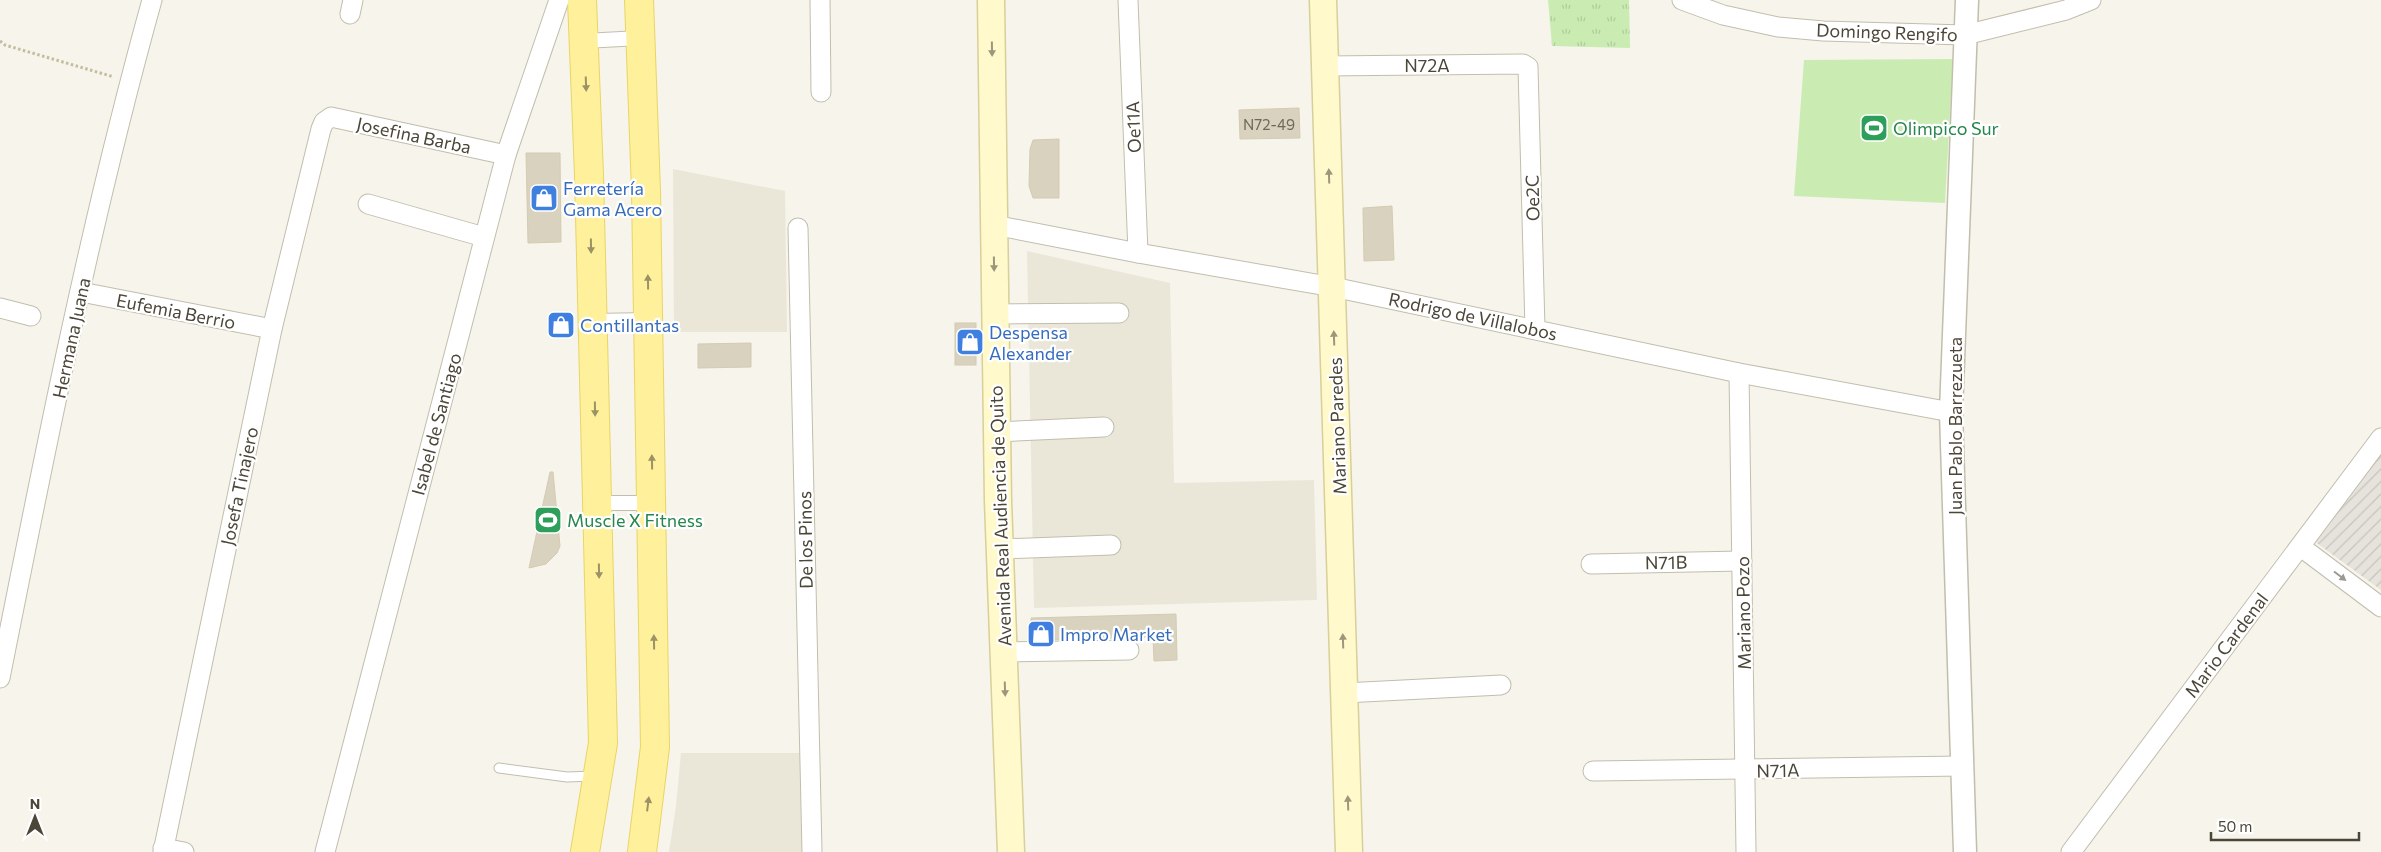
<svg xmlns="http://www.w3.org/2000/svg" width="2381" height="852" font-family="Commissioner,sans-serif">
<style>
.residential{fill:#eae7d9}
.industrial{fill:url(#industrial-furrows)}
.park{fill:url(#park-tufts)}
.pitch{fill:#caecb2}
.building{fill:#d8d2bf;stroke:#d4cbb2}
.lines{fill:none;stroke-linecap:round;stroke-linejoin:round}
.service-casing{stroke:#c2bead;stroke-width:11}
.pedestrian-casing{stroke:#c2bead;stroke-width:16}
.minor-casing{stroke:#c2bead;stroke-width:21}
.tertiary-casing{stroke:#c2bead;stroke-width:25}
.secondary-casing{stroke:#d8cf99;stroke-width:29}
.primary-casing{stroke:#ead465;stroke-width:30}
.path{stroke:#c5bc9d;stroke-width:3;stroke-dasharray:2.5 2.5;stroke-linecap:butt}
.service{stroke:#fff;stroke-width:9}
.pedestrian{stroke:#fff;stroke-width:14}
.minor{stroke:#fff;stroke-width:19}
.tertiary{stroke:#fff;stroke-width:22}
.secondary{stroke:#fff9cc;stroke-width:26}
.primary{stroke:#fff09b;stroke-width:28}
.oneway{fill:#9c977b}
.oneway2{fill:#9c9265}
.oneway3{fill:#9c9992}
.labels{text-anchor:middle;dominant-baseline:central;stroke-width:4.5;stroke-linejoin:round;paint-order:stroke}
.number-label{font-size:15px;fill:#6e695a}
.street-label{font-size:18px;fill:#4b4638;stroke:#fff}
.leisure-label{font-size:18px;fill:#27864d;stroke:#fff;text-anchor:start}
.shop-label{font-size:18px;fill:#366cbe;stroke:#fff;text-anchor:start}
</style>
<defs>
<pattern id="industrial-furrows" width="10" height="10" patternUnits="userSpaceOnUse" patternTransform="scale(1.25)"><rect width="10" height="10" fill="#e6e3dc"/><path d="M-1 1l2-2M0 10L10 0M9 11l2-2" fill="none" stroke="#c7c4be"/></pattern>
<pattern id="park-tufts" width="24" height="20" patternUnits="userSpaceOnUse" patternTransform="scale(1.25)"><rect width="24" height="20" fill="#caecb2"/><path d="M3 7l-1-3M5 7V3M7 7l1-3M15 17l-1-3M17 17v-4M19 17l1-3" fill="none" stroke="#afcc9a"/></pattern>
</defs>
<rect width="100%" height="100%" fill="#f6f4eb"/>
<!-- residential -->
<g class="residential">
<path d="M673 169 785 191 787 332H674Z"/>
<path d="M1027 251 1170 283 1174 483 1314 480 1317 600 1034 608Z"/>
<path d="M681 753H802V852H669L676 806Z"/>
</g>
<!-- industrial -->
<path class="industrial" d="M2381 451V590L2314 541Z"/>
<!-- park -->
<path class="park" d="M1548 0H1629L1630 48 1552 46Z"/>
<!-- pitch -->
<path class="pitch" d="M1953 59 1945 203 1794 196 1804 60Z"/>
<!-- building -->
<g class="building">
<path d="M1299 108 1300 138 1240 139 1239 110Z"/>
<path d="M1059 139V198H1033L1029 186 1030 149 1033 140Z"/>
<path d="M526 153H560L561 242 528 243Z"/>
<path d="M1392 206 1394 260 1364 261 1363 208Z"/>
<rect x="955" y="323" width="21" height="42"/>
<path d="M751 343V367L698 368V344Z"/>
<path d="M550 472H553L560 546 557 553 546 564 529 568Z"/>
<path d="M1176 614 1177 660 1154 661 1153 637 1032 640 1031 618Z"/>
</g>
<g class="lines">
<defs>
<path id="service" d="M499 768 567 777 595 776"/>
<g id="pedestrian">
<path d="M584 41 640 38"/>
<path d="M593 321 649 320"/>
<path d="M597 503H652"/>
</g>
<g id="minor">
<path d="M820 0 821 92"/>
<path d="M1128 0 1138 253"/>
<path d="M1682 0 1723 15 1778 27 1823 31 1965 35 2066 10 2091 0"/>
<path d="M350 14 353 0"/>
<path d="M1326 66 1523 64 1528 67 1535 329"/>
<path d="M368 204 484 237"/>
<path d="M994 225 1138 253 1333 287 1739 373 1951 412"/>
<path d="M798 228 812 852"/>
<path d="M81 292 272 329"/>
<path d="M0 308 31 316"/>
<path d="M995 314 1119 313"/>
<path d="M1739 373 1746 852"/>
<path d="M997 432 1104 427"/>
<path d="M2301 547 2381 607"/>
<path d="M1000 549 1111 545"/>
<path d="M1591 564 1742 561"/>
<path d="M1004 652 1129 650"/>
<path d="M0 678C45 451 90 223 152 0"/>
<path d="M1344 693 1501 685"/>
<path d="M1593 771 1963 766"/>
<path d="M163 848 184 852"/>
<path d="M163 852 272 329 321 129 324 122 331 117 506 155"/>
<path d="M325 852 506 155 559 0"/>
<path d="M2071 852 2381 438"/>
</g>
<path id="tertiary" d="M1965 852 1951 412 1967 0"/>
<g id="secondary">
<path d="M991 0 998 501 1011 852"/>
<path d="M1323 0 1349 852"/>
</g>
<g id="primary">
<path d="M582 0 589 175 603 743 585 852"/>
<path d="M639 0 646 191 655 747 642 852"/>
</g>
</defs>
<!-- service casing -->
<use href="#service" class="service-casing"/>
<!-- pedestrian casing -->
<use href="#pedestrian" class="pedestrian-casing"/>
<!-- minor casing -->
<use href="#minor" class="minor-casing"/>
<!-- tertiary casing -->
<use href="#tertiary" class="tertiary-casing"/>
<!-- secondary casing -->
<use href="#secondary" class="secondary-casing"/>
<!-- primary casing -->
<use href="#primary" class="primary-casing"/>
<!-- path -->
<path class="path" d="M0 41 5 45 114 77"/>
<!-- service -->
<use href="#service" class="service"/>
<!-- pedestrian -->
<use href="#pedestrian" class="pedestrian"/>
<!-- minor -->
<use href="#minor" class="minor"/>
<!-- tertiary -->
<use href="#tertiary" class="tertiary"/>
<!-- secondary -->
<use href="#secondary" class="secondary"/>
<!-- primary -->
<use href="#primary" class="primary"/>
</g>
<!-- one-way arrows -->
<defs><path id="oneway-solid" d="M-6-.8H1V-3.2L6.5 0L1 3.2V.8H-6Z" transform="scale(1.25)"/></defs>
<g class="oneway">
<use href="#oneway-solid" transform="translate(992 49) rotate(89)"/>
<use href="#oneway-solid" transform="translate(1329 176) rotate(-92)"/>
<use href="#oneway-solid" transform="translate(994 264) rotate(89)"/>
<use href="#oneway-solid" transform="translate(1334 338) rotate(-92)"/>
<use href="#oneway-solid" transform="translate(1343 641) rotate(-92)"/>
<use href="#oneway-solid" transform="translate(1005 689) rotate(88)"/>
<use href="#oneway-solid" transform="translate(1348 803) rotate(-92)"/>
</g>
<g class="oneway2">
<use href="#oneway-solid" transform="translate(586 84) rotate(88)"/>
<use href="#oneway-solid" transform="translate(591 246) rotate(89)"/>
<use href="#oneway-solid" transform="translate(648 282) rotate(-91)"/>
<use href="#oneway-solid" transform="translate(595 409) rotate(89)"/>
<use href="#oneway-solid" transform="translate(652 462) rotate(-91)"/>
<use href="#oneway-solid" transform="translate(599 571) rotate(89)"/>
<use href="#oneway-solid" transform="translate(654 642) rotate(-91)"/>
<use href="#oneway-solid" transform="translate(648 804) rotate(-83)"/>
</g>
<use class="oneway3" href="#oneway-solid" transform="translate(2340 576) rotate(37)"/>
<!-- icons -->
<defs>
<symbol id="stadium-square" viewBox="-11 -11 22 22"><rect x="-9" y="-9" width="18" height="18" rx="4" fill="#2e9e5b" stroke="#fff"/><path d="M0-5a6.5 5 0 1 0 0 10a6.5 5 0 1 0 0-10ZM-3.5-1.8h7v3.6h-7Z" fill="#fff"/></symbol>
<symbol id="shop-square" viewBox="-11 -11 22 22"><rect x="-9" y="-9" width="18" height="18" rx="4" fill="#3f7fe0" stroke="#fff"/><path d="M-5-2.5h2.3a2.7 3.5 0 0 1 5.4 0H5L5.5 6h-11ZM-1.5-2.5h3a1.5 2.3 0 0 0-3 0Z" fill="#fff"/></symbol>
</defs>
<g fill-rule="evenodd">
<use href="#stadium-square" x="1858" y="112" width="32" height="32"/>
<use href="#shop-square" x="528" y="182" width="32" height="32"/>
<use href="#shop-square" x="545" y="309" width="32" height="32"/>
<use href="#shop-square" x="954" y="326" width="32" height="32"/>
<use href="#stadium-square" x="532" y="504" width="32" height="32"/>
<use href="#shop-square" x="1025" y="618" width="32" height="32"/>
</g>
<g class="labels">
<!-- number labels -->
<g class="number-label">
<text x="1269" y="124">N72-49</text>
</g>
<!-- street labels -->
<g class="street-label">
<text transform="translate(1887 32) rotate(2)">Domingo Rengifo</text>
<text x="1427" y="65">N72A</text>
<text transform="translate(1133 127) rotate(-92)">Oe11A</text>
<text transform="translate(414 135) rotate(12)">Josefina Barba</text>
<text transform="translate(1532 198) rotate(-91)">Oe2C</text>
<text transform="translate(176 311) rotate(11)">Eufemia Berrio</text>
<text transform="translate(1473 316) rotate(12)">Rodrigo de Villalobos</text>
<text transform="translate(71 338) rotate(-78)">Hermana Juana</text>
<text transform="translate(436 424) rotate(-75)">Isabel de Santiago</text>
<text transform="translate(1337 426) rotate(-92)">Mariano Paredes</text>
<text transform="translate(1955 426) rotate(-90)">Juan Pablo Barrezueta</text>
<text transform="translate(239 486) rotate(-78)">Josefa Tinajero</text>
<text transform="translate(1000 516) rotate(-92)">Avenida Real Audiencia de Quito</text>
<text transform="translate(805 540) rotate(-91)">De los Pinos</text>
<text transform="translate(1666 562) rotate(-1)">N71B</text>
<text transform="translate(1743 613) rotate(-91)">Mariano Pozo</text>
<text transform="translate(2226 645) rotate(-53)">Mario Cardenal</text>
<text transform="translate(1778 770) rotate(-1)">N71A</text>
</g>
<!-- leisure labels -->
<g class="leisure-label">
<text x="1893" y="128">Olimpico Sur</text>
<text x="567" y="520">Muscle X Fitness</text>
</g>
<!-- shop labels -->
<g class="shop-label">
<text x="563" y="188">Ferretería<tspan x="563" dy="21">Gama Acero</tspan></text>
<text x="580" y="325">Contillantas</text>
<text x="989" y="332">Despensa<tspan x="989" dy="21">Alexander</tspan></text>
<text x="1060" y="634">Impro Market</text>
</g>
</g>
<!-- north arrow -->
<g transform="translate(35 817)" stroke="#ffffff" stroke-width="4" paint-order="stroke">
<path d="M0-4L9 19L0 12L-9 19Z" fill="#4b4638"/>
<text y="-8" font-size="14" font-weight="bold" text-anchor="middle" fill="#4b4638">N</text>
</g>
<!-- scale -->
<path d="M2211 832v8h148v-8" fill="none" stroke="#4b4638" stroke-width="2.5"/>
<text x="2218" y="832" font-size="15" fill="#4b4638" stroke="#ffffff" stroke-width="4" paint-order="stroke">50 m</text>
</svg>
